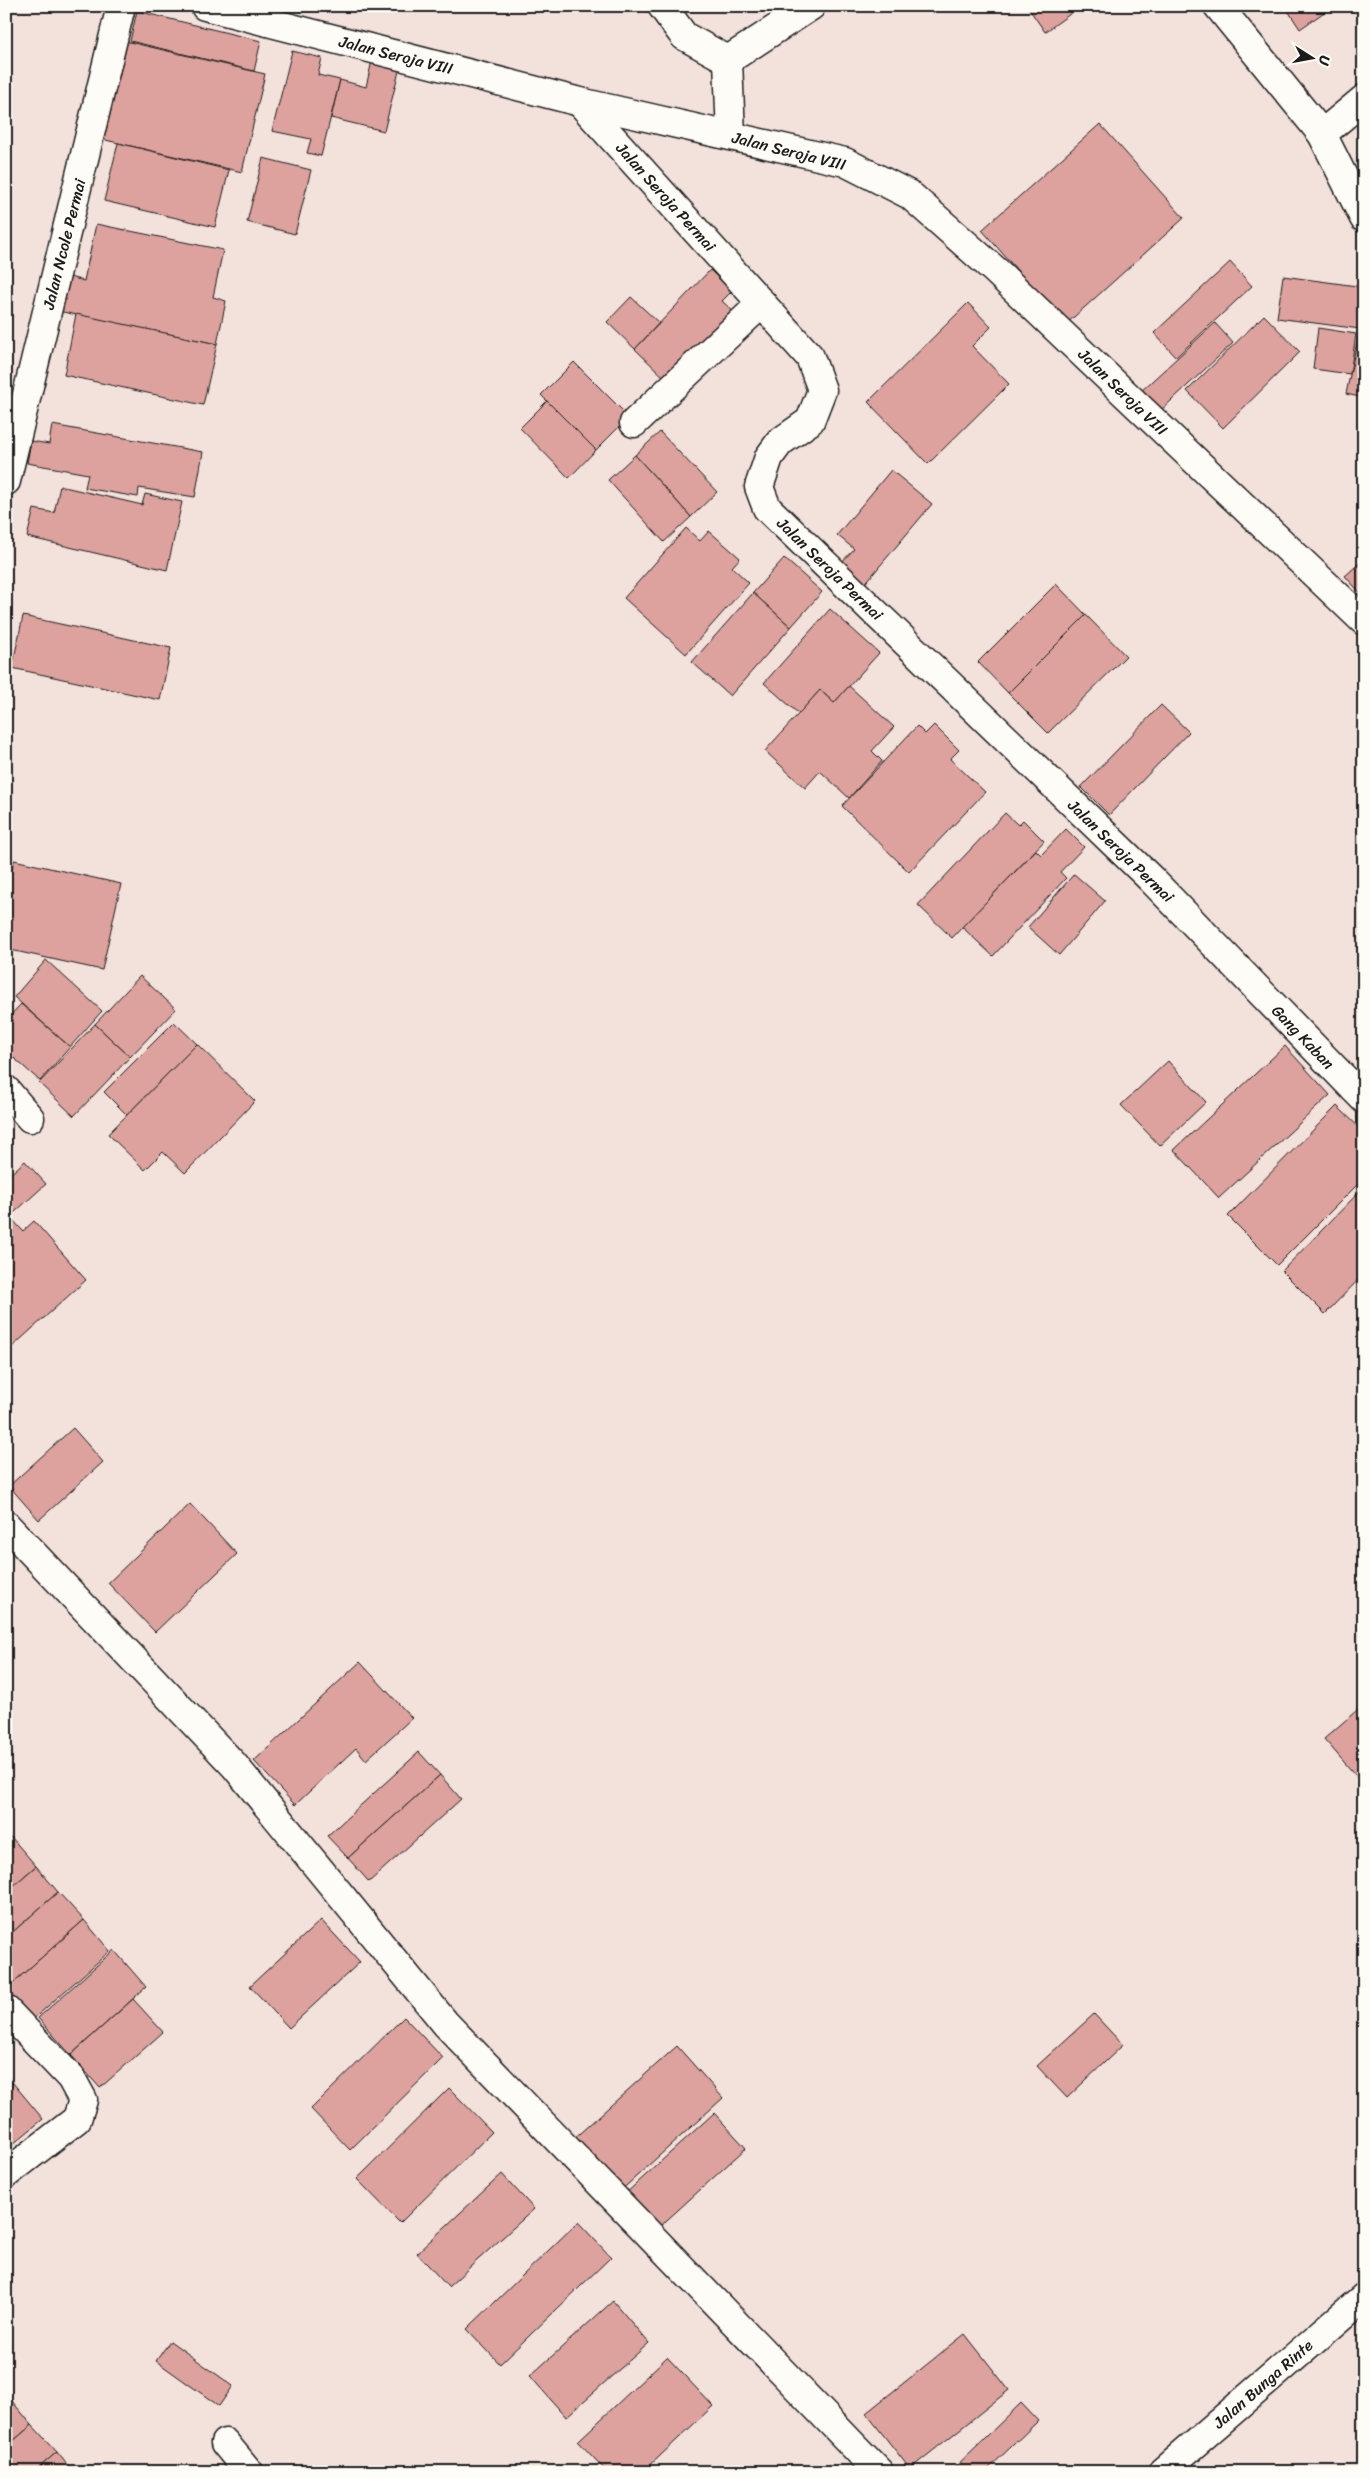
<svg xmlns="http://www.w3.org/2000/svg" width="1370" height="2478" font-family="Sriracha,sans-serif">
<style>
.building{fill:#dda29d;stroke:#1c1c1c}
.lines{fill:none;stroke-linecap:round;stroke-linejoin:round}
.minor-casing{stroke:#1c1c1c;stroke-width:31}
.minor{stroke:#fdfcf7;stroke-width:28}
.labels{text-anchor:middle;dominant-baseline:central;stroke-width:4.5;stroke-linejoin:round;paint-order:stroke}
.street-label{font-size:16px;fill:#1c1c1c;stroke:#fdfcf7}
</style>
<rect width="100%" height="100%" fill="#f3e1dc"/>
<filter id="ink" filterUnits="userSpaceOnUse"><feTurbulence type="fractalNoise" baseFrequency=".02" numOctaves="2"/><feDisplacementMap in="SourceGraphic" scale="10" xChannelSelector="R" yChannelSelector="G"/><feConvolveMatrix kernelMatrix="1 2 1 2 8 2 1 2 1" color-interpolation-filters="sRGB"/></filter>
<g filter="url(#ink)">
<!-- building -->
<g class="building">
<path d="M1027 6H1081L1045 32Z"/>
<path d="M1285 6H1333L1300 29Z"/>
<path d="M137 11 261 41 254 71 130 41Z"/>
<path d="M121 40 265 74 242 172 97 138Z"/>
<path d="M292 51 322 58 318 75 340 80 321 156 307 153 311 139 272 131Z"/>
<path d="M373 56 401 63 384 131 331 118 340 80 366 87Z"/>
<path d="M1100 124 1184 218 1065 325 982 230Z"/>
<path d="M118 143 229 170 215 227 104 201Z"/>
<path d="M263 158 311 170 295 234 247 222Z"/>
<path d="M96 224 223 250 213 297 226 301 217 344 58 311 66 276 84 281Z"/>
<path d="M1230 262 1252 286 1176 357 1154 333Z"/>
<path d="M710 270 732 291 722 301 738 316 672 385 635 349Z"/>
<path d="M1283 276 1364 287 1360 329 1277 318Z"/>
<path d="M631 297 659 323 635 349 607 322Z"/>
<path d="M968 303 991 327 972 346 1009 384 928 464 868 402Z"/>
<path d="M76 314 217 344 203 405 64 375Z"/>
<path d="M1264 315 1300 352 1223 428 1187 391Z"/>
<path d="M1215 323 1233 343 1157 414 1139 393Z"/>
<path d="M1318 328 1356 334 1350 374 1313 369Z"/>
<path d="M1359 332 1364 333V398L1346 394Z"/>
<path d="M574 362 629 417 596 450 541 395Z"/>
<path d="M547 401 596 450 569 478 520 428Z"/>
<path d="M52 425 203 452 195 497 139 488 138 497 85 488 88 474 27 463 31 441 49 444Z"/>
<path d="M660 432 717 492 691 517 635 455Z"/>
<path d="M635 455 691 517 664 542 608 480Z"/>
<path d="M891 470 932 504 863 586 839 565 854 549 837 535Z"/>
<path d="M60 486 142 505 145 494 182 502 167 570 27 537 34 509 54 513Z"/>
<path d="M686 528 700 541 709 531 740 558 732 567 749 583 686 654 624 598Z"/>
<path d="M784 558 822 592 791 627 753 593Z"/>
<path d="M1364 559V597L1345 576Z"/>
<path d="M1056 584 1086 615 1008 693 978 662Z"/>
<path d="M753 593 791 627 730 696 692 662Z"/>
<path d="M830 609 879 653 834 703 820 690 799 714 764 683Z"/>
<path d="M1086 615 1126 656 1048 733 1008 693Z"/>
<path d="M23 616 171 648 160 700 12 668Z"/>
<path d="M849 686 894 727 872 751 882 761 849 798 820 771 805 788 765 751 820 690 834 703Z"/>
<path d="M1161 705 1189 732 1109 815 1081 787Z"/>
<path d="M934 725 959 750 950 759 985 792 909 872 842 806 917 726 925 734Z"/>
<path d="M1005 813 1018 825 1023 820 1044 841 952 938 918 905Z"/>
<path d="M1066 829 1084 847 1060 872 1066 878 993 956 962 927 1036 850 1041 855Z"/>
<path d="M14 860 121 884 102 970 6 949V895Z"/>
<path d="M1074 874 1105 901 1059 955 1028 927Z"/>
<path d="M46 960 102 1011 70 1047 14 997Z"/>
<path d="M140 976 176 1009 130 1057 95 1024Z"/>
<path d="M21 1004 70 1047 40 1081 6 1051V1020Z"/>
<path d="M174 1022 197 1044 127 1115 104 1092Z"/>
<path d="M95 1024 130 1057 74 1116 39 1083Z"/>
<path d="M197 1044 255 1101 185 1173 163 1152 145 1170 108 1134Z"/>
<path d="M1285 1046 1330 1095 1219 1198 1174 1150Z"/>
<path d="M1168 1061 1206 1102 1160 1146 1121 1105Z"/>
<path d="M1337 1106 1364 1132V1178L1277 1265 1228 1216Z"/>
<path d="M25 1161 46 1184 6 1220V1178Z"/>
<path d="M1364 1187V1274L1325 1314 1282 1271Z"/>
<path d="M10 1217 23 1231 34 1221 86 1280 12 1347 6 1341V1220Z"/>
<path d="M73 1428 103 1462 39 1520 9 1486Z"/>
<path d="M190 1504 237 1554 155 1632 108 1583Z"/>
<path d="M360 1662 412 1718 366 1760 356 1748 295 1805 254 1761Z"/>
<path d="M1364 1704V1785L1324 1739Z"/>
<path d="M419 1752 440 1775 348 1858 327 1836Z"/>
<path d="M440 1775 461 1799 369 1882 348 1858Z"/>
<path d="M11 1837 36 1866 6 1892V1842Z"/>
<path d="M36 1866 58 1892 6 1938V1892Z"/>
<path d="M58 1892 84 1920 6 1989V1938Z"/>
<path d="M84 1920 110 1951 30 2022 6 1994V1989Z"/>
<path d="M321 1920 360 1962 289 2028 250 1986Z"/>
<path d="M114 1950 146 1987 71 2055 38 2018Z"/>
<path d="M133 1999 163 2032 100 2088 71 2055Z"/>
<path d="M1094 2014 1123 2045 1067 2098 1037 2066Z"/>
<path d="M404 2017 443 2058 350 2150 311 2109Z"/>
<path d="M677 2046 723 2098 617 2194 570 2142Z"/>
<path d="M6 2075 13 2083 6 2089Z"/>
<path d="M13 2083 43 2119 6 2150V2089Z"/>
<path d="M449 2088 492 2132 400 2223 357 2179Z"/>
<path d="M714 2113 746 2148 656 2230 624 2195Z"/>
<path d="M502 2174 534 2209 448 2287 417 2253Z"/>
<path d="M578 2222 611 2257 500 2364 467 2329Z"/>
<path d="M613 2301 649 2343 566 2417 530 2376Z"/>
<path d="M965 2334 1009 2390 910 2469 866 2413Z"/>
<path d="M170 2341 233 2386 219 2406 156 2361Z"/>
<path d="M667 2357 713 2406 643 2472H607L578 2441Z"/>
<path d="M6 2394 32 2425 6 2447Z"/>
<path d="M1021 2403 1038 2421 985 2472H950Z"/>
<path d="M32 2425 57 2452 34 2472H6V2447Z"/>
<path d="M57 2452 73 2472H34Z"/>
</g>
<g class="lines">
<defs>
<g id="minor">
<path d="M205 6 580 102 845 162 910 195 996 271 1364 621"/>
<path d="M662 6 684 36 728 60"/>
<path d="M1218 6 1322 134 1364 99"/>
<path d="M728 60 811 6"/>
<path d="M728 60 731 136"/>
<path d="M580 102 810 357 822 390 810 421 780 442 769 457 759 487 767 508 1151 879 1364 1099"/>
<path d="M1322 134 1364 218"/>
<path d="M634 423 762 303"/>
<path d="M6 481 121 6"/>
<path d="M6 1090 30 1118"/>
<path d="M6 1525 234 1765 446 2024 879 2472"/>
<path d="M6 2010 71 2078 83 2100 77 2119 6 2174"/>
<path d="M225 2443 249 2472"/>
<path d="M1162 2472 1364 2297"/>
</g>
</defs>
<!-- minor casing -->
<use href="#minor" class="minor-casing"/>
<!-- minor -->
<use href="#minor" class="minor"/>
</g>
</g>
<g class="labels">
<!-- street labels -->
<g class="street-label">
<text transform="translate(396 55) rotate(14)">Jalan Seroja VIII</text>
<text transform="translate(789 151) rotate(14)">Jalan Seroja VIII</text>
<text transform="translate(666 197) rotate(48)">Jalan Seroja Permai</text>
<text transform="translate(64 244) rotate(-76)">Jalan Ncole Permai</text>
<text transform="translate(1123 392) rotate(44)">Jalan Seroja VIII</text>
<text transform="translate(830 569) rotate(44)">Jalan Seroja Permai</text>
<text transform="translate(1121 851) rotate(44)">Jalan Seroja Permai</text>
<text transform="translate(1303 1037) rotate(46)">Gang Kaban</text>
<text transform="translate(1263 2384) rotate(-41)">Jalan Bunga Rinte</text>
</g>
</g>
<!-- margin -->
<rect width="1370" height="2478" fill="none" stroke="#fdfcf7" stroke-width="25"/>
<rect x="12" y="12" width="1345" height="2453" fill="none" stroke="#1c1c1c" stroke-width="2" filter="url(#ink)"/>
<!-- north arrow -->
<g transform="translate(1312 58) rotate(101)" stroke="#fdfcf7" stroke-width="4" paint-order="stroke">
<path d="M0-4L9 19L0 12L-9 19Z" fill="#1c1c1c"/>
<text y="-8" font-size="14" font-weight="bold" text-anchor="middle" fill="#1c1c1c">U</text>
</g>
</svg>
